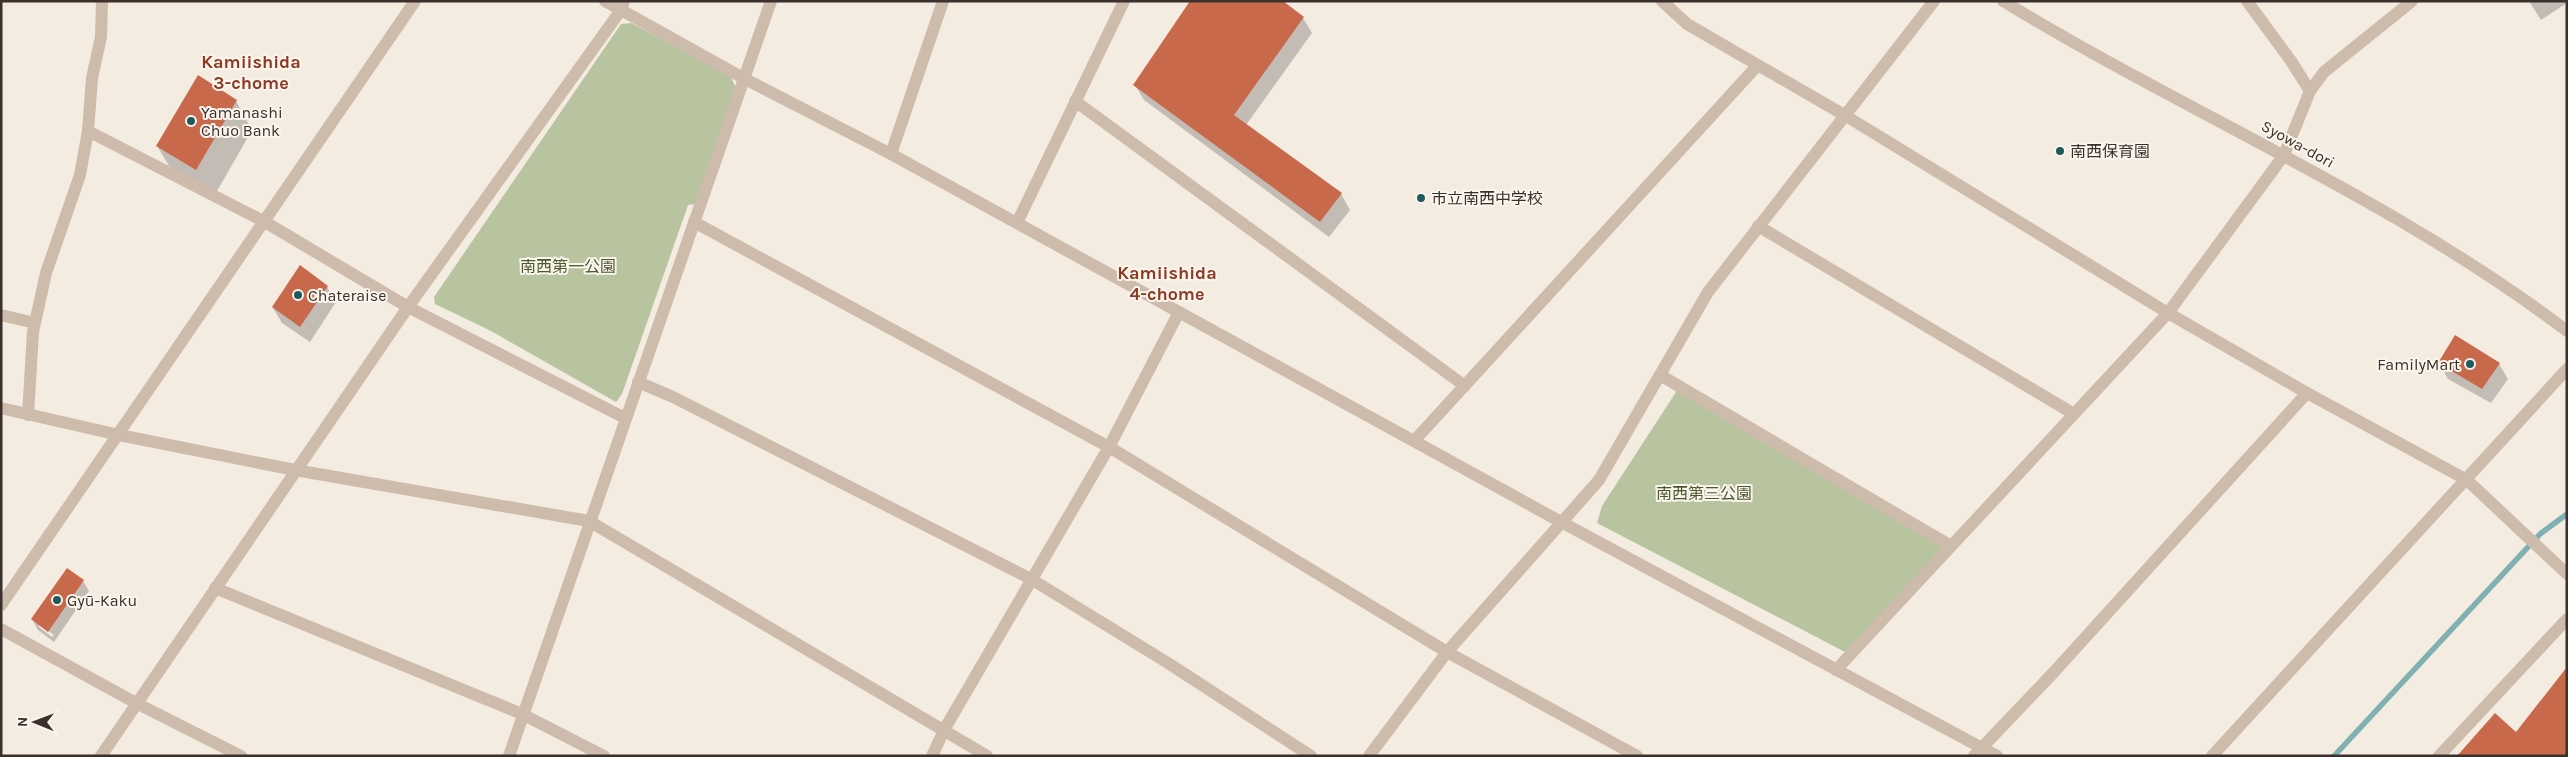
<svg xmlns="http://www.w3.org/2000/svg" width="2568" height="757" font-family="Karla,'Noto Sans JP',sans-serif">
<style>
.green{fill:#b8c4a0}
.shadow{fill:#0003;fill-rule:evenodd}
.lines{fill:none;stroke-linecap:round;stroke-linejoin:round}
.stream{stroke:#7fb0b2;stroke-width:5.5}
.building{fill:#c8694b}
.minor{stroke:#cdbbac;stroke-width:12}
.tertiary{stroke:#cdbbac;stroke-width:12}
.poi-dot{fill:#1f5a5e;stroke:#fbf5ee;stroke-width:2}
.labels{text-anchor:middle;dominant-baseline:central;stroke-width:4;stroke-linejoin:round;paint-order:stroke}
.poi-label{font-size:16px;fill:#3b302b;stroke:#fbf5ee;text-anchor:start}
.street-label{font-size:16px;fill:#3b302b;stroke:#fbf5ee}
.park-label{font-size:16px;fill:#4a5a2e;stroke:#fbf5ee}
.neighbourhood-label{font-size:18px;font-weight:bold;fill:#8c3b22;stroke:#fbf5ee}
</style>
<rect width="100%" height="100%" fill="#f4ebe1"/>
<!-- green -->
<g class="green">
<path d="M631 23 730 75 736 88 695 204 688 205 622 394 616 402 491 331 435 304 434 297 621 24Z"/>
<path d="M1678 389 1943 548 1847 653 1597 523 1602 506Z"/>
</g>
<!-- shadow -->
<g class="shadow">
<path d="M2529 1H2567V3L2541 20Z"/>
<path d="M1303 18 1312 33 1246 125 1341 194 1350 210 1329 237 1144 100 1135 85Z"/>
<path d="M236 101 252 130 213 198 174 174 157 146Z"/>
<path d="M327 287 336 302 310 342 282 323 273 308Z"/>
<path d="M2439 363 2499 364 2508 379 2491 403 2448 379Z"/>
<path d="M83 581 89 591 54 642 38 630 32 619ZM39 624 54 635 52 637 39 627Z"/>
</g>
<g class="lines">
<!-- stream -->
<path class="stream" d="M2334 756 2540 534 2567 514"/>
</g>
<!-- building -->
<g class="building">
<path d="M1190 1H1283L1304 17 1234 115 1342 193 1320 222 1133 85Z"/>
<path d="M198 75 237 100 196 170 156 146Z"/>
<path d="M300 265 328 286 300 327 272 307Z"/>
<path d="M2455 335 2500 363 2482 389 2438 363Z"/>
<path d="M67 568 84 580 48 632 31 619Z"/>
<path d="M2567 667V756H2457L2495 713 2516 732Z"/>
</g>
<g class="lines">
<!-- minor -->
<g class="minor">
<path d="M1662 1 1687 24 1846 116 2168 313 2307 393 2467 480 2567 574"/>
<path d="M2247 1 2291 61 2310 91"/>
<path d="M1075 101 1465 386"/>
<path d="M88 131 265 222 408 307 625 418"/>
<path d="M891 154 943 1"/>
<path d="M694 222 1109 447 1447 652 1637 756"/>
<path d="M1017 223 1124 1"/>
<path d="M1758 226 2074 414"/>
<path d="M1 315 35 323"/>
<path d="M1660 375 1951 546"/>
<path d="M638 382 673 397 1031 579 1168 663 1311 756"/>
<path d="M1 408 119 435"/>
<path d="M28 415 33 332 46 273 80 175 88 131 92 78 101 37 102 1"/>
<path d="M1414 441 1757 66"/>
<path d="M215 588 522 714 604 756"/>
<path d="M1 629 136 703 241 756"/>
<path d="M1836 670 2168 313 2284 155 2310 91 2324 72 2412 1"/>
<path d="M101 756 408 307 621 10 624 1"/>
<path d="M932 756 944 730 1109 447 1179 312"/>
<path d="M1974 756 2054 672 2307 393"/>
<path d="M2439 756 2567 619"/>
</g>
<!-- tertiary -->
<g class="tertiary">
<path d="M605 1 745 79 891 154 1563 523 1997 756"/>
<path d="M2003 1C2190 115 2392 198 2567 331"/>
<path d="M119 435 295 470 589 521 987 756"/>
<path d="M1 605 415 1"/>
<path d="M509 756 771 1"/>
<path d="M1369 756 1447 652 1599 480 1708 292 1934 1"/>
<path d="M2212 756 2567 369"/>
</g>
</g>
<!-- markers -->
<g class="poi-dot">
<circle cx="191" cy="121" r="5"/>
<circle cx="2060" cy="151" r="5"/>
<circle cx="1421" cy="198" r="5"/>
<circle cx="298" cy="295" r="5"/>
<circle cx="2470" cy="364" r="5"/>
<circle cx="57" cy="600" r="5"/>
</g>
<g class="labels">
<!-- poi labels -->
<g class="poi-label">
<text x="201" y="112">Yamanashi<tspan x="201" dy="18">Chuo Bank</tspan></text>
<text x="2070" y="151">南西保育園</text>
<text x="1431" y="198">市立南西中学校</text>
<text x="308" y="295">Chateraise</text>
<text x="2460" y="364" text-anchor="end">FamilyMart</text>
<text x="67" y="600">Gyū-Kaku</text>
</g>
<!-- street labels -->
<g class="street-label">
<text transform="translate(2298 144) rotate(29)">Syowa-dori</text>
</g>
<!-- park labels -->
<g class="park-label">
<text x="568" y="266">南西第一公園</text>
<text x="1704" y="493">南西第三公園</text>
</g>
<!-- neighbourhood labels -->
<g class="neighbourhood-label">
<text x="251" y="62">Kamiishida<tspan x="251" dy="21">3-chome</tspan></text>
<text x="1167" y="273">Kamiishida<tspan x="1167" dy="21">4-chome</tspan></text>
</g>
</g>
<!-- border -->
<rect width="2568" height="757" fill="none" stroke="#3b302b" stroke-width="5"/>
<!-- north arrow -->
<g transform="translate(35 722) rotate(271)" stroke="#fbf5ee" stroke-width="4" paint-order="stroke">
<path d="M0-4L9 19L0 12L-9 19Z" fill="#3b302b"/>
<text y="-8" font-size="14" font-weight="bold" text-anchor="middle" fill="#3b302b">N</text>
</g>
</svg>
